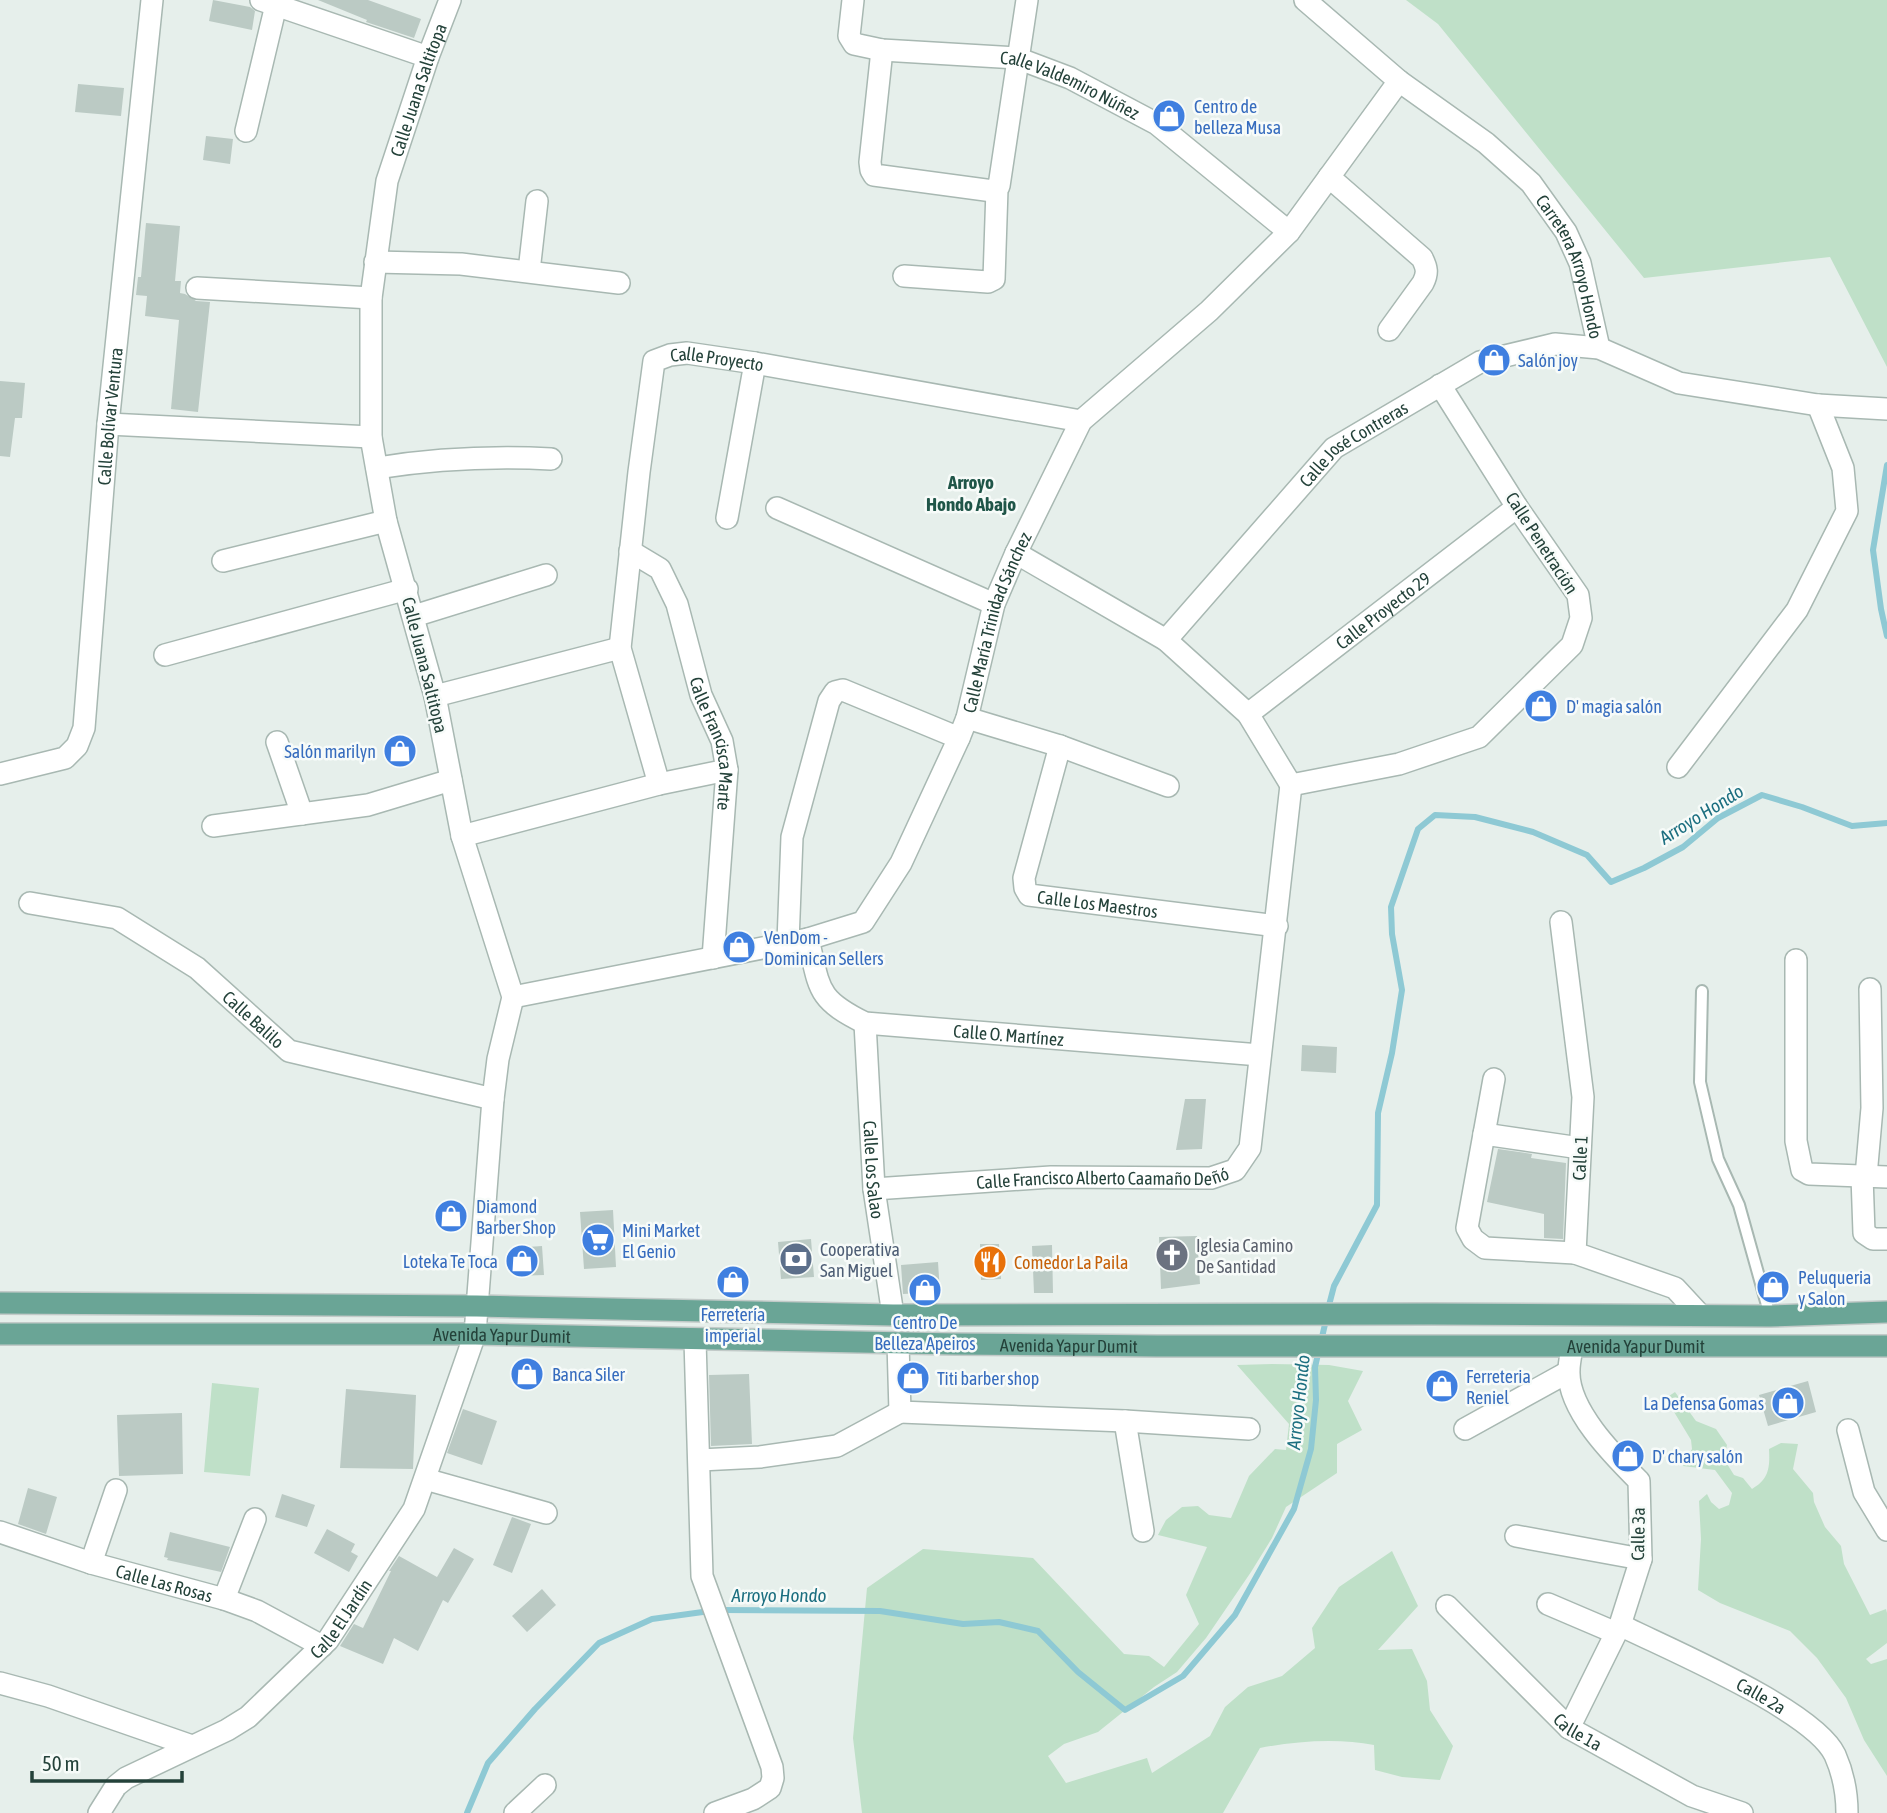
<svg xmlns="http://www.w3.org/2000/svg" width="1887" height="1813" font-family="'Asap Condensed',sans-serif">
<rect width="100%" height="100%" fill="#e6efeb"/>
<path fill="#bfe0c8" d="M1406,0H1887V367L1830,257L1644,278L1438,24Z
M1272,1364L1329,1365L1363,1371L1348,1401L1362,1430L1337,1444V1473L1286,1507L1272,1538L1251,1572L1206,1638L1177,1672L1154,1687L1098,1732L1064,1744L1048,1756L1066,1783L1147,1758L1152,1773L1210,1736L1225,1707L1248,1687L1282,1676L1315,1648L1312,1628L1339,1587L1392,1551L1418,1606L1378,1650L1412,1649L1427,1681L1430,1710L1453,1746L1440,1780L1402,1777L1375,1770L1374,1745C1339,1738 1295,1741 1260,1748L1223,1813H862L853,1738L867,1588L923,1549L1033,1558L1124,1654L1149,1656L1164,1667L1199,1624L1186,1595L1207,1547L1158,1535L1166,1520L1182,1507L1198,1506L1209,1515L1231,1518L1249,1476L1275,1449L1286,1450L1289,1424L1237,1365Z
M212,1383L259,1388L250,1476L204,1472Z
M1675,1392L1696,1421L1716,1429L1727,1445L1724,1459L1734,1475L1743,1478L1752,1489C1769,1479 1770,1468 1769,1449L1781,1443L1798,1444L1793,1469L1813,1493L1814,1502L1825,1527L1841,1546L1844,1564L1870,1615L1886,1609L1887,1613V1643L1866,1659L1871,1664L1887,1659V1776L1864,1740L1846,1698L1817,1658L1790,1631L1720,1603L1698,1590L1701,1539L1699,1501L1707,1494L1711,1502L1719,1509L1729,1505L1732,1493L1715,1470L1683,1466L1692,1449L1691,1440L1668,1402L1666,1398Z"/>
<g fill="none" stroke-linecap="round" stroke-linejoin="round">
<path stroke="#8ec9d4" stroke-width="6" d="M1887,465L1873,550L1881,609L1887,636
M1328,1309L1334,1286L1377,1205L1378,1113L1392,1053L1402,990L1392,934L1391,907L1418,829L1435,815L1475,817L1533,832L1587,855L1611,882L1644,868L1683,847L1718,818L1762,795L1802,807L1852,826L1887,823
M720,1610L880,1611L963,1624L999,1622L1038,1631L1078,1672L1125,1710L1183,1676L1235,1615L1294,1509L1311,1449L1316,1400L1315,1367L1326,1320
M467,1813L488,1763L535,1709L599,1643L652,1619L710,1611"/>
</g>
<path fill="#bbcac4" d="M213,0L250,7L255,11L252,30L209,21Z
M318,0H368L421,19L414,38L366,22L367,20Z
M78,84L124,88L121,116L75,112Z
M206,136L233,139L230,164L203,160Z
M146,223L180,226L175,281H181L180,293L185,294L196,301L210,302L198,412L171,409L179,320L145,316L147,296L136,295L138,277H141Z
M0,381L25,383L22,418H15L10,457L0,456Z
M1302,1045L1337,1047L1336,1073L1301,1071Z
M1185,1099H1206L1202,1149L1176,1150Z
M1498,1149L1532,1154L1531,1158L1566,1163L1563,1239L1544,1238V1214L1487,1202Z
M613,1210L616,1267L584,1269L580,1212Z
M1197,1236L1200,1284L1161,1289L1159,1237Z
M811,1239L814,1277L781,1279L778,1242Z
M980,1244H999L1001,1279L981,1280Z
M1052,1245L1053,1293H1034L1032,1246Z
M542,1246L544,1275L516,1276L514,1248Z
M938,1262L940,1292L903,1294L901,1265Z
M1433,1373H1452L1451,1400L1432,1399Z
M749,1374L752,1444L711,1446L709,1375Z
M1808,1381L1816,1412L1768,1426L1759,1395Z
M346,1389L416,1395L413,1469L340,1468Z
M463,1409L497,1421L482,1465L447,1453Z
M182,1413L183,1474L119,1476L117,1415Z
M28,1488L57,1497L46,1534L18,1524Z
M282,1494L315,1505L307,1527L275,1517Z
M512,1517L531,1524L512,1573L493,1565Z
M327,1529L355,1544L351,1552L358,1556L349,1572L314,1553Z
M170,1532L230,1547L221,1572L167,1560L168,1558L164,1557Z
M454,1548L474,1559L448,1603L443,1600L418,1651L394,1638L383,1664L340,1646L354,1624L363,1628L391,1571H389L399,1556L437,1577Z
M542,1589L556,1605L527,1632L512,1616Z"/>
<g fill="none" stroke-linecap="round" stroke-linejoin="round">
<defs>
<path id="service" d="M1702,991L1700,1082L1718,1159L1739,1205L1770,1316"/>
<g id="minor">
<path d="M261,0L428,57"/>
<path id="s1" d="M853,0L849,36L854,44L882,50L1017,58L1070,78L1157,124L1289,232"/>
<path id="s2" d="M1305,0L1399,81L1486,143L1531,183L1566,232L1580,263L1599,348"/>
<path d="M882,50L870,162L871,170L874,175L993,191L999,186L1027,0"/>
<path d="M246,131L276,5"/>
<path d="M1329,177L1422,258C1427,268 1428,273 1423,283L1389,330"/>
<path d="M375,262L461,264L619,283"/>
<path d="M529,271L537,201"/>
<path d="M904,276L988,282L994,279L997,189"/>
<path d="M197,288L371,298"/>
<path d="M108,424L371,437"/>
<path d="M377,468C434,459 493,456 551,459"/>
<path d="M777,508L994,604"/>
<path d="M727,518L755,363"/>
<path id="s3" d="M630,551L660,569L677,604L701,695L722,741L727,770L713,958"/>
<path d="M1016,553L1166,640L1248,714L1291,785"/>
<path d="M223,561L386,521"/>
<path d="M414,616L546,575"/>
<path id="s4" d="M1166,640L1334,448L1480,362L1555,344L1599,348L1679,383L1818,405L1887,409"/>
<path d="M165,655L407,589"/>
<path d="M435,696L620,648"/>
<path id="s5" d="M1248,714L1517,507"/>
<path d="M967,718L1060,746L1168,786"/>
<path d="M277,742L302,814"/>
<path id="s6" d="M1060,746L1024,878L1025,888L1029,895L1277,926"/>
<path d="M1678,767L1797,610L1847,511L1843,468L1818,405"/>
<path id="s7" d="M0,774L65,758L77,746L84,728L108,424L152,0"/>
<path id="s8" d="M659,784L620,648L639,472L654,361L670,355L687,353L755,363L1081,421"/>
<path d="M1291,785L1399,764L1479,737L1572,645L1581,618L1578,595L1517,507L1440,385"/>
<path d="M213,826L368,805L451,780"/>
<path d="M462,836L659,784L727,770"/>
<path id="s9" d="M30,903L117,918L197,968L289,1051L493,1099"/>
<path d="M1561,922L1583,1097L1575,1253L1675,1288L1700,1315"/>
<path id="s10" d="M808,939C820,989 816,999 865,1023L1260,1055"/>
<path d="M788,942L792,837L829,701L835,692L843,690L959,738"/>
<path d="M1796,960V1141L1802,1170L1809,1174L1887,1177"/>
<path id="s11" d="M513,997L808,939L863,922L901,863L959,738L967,718L994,604L1016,553L1081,421L1209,311L1289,232L1399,81"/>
<path id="s12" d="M865,1023L874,1189L893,1315"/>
<path d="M1494,1079L1467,1228L1473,1239L1485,1248L1575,1253"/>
<path d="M1484,1134L1580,1148"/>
<path d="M1862,1176L1864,1233L1873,1239H1887"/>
<path d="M1866,1176L1872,1108L1870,989"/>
<path id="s13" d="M874,1189L1051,1177L1211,1178L1235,1170L1250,1148L1291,785"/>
<path d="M695,1340L702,1576L772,1767L773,1778L770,1788L753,1799L715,1813"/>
<path d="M898,1343L900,1412L1125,1421L1249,1429"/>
<path d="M1125,1421L1143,1531"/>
<path d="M1465,1429L1568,1372"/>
<path d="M1848,1430L1864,1492L1887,1530"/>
<path d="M700,1460L760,1457L837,1446L900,1412"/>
<path d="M425,1479L546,1513"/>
<path id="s14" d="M0,1532L91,1563L224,1599L257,1611L322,1646"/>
<path d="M1516,1536L1641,1559"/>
<path d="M91,1563L116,1490"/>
<path d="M224,1599L255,1519"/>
<path d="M1548,1604L1616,1633"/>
<path id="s15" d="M1447,1606L1569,1728L1692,1796L1742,1813"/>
<path id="s16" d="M1620,1625C1668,1649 1814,1710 1835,1755C1843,1773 1847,1794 1847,1813"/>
<path d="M0,1683L48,1696L192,1746"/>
<path d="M1569,1728L1620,1625L1641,1559L1639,1481C1613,1455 1567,1409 1569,1370C1569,1363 1571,1355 1572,1348"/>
<path id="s17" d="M99,1813L116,1786L126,1778L227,1730L248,1717L328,1640L414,1509L475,1334L493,1099L498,1059L513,997L462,836L435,696L386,521L371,437V298L387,181L428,57L450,0"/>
<path d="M515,1813L545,1785"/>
</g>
<g id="primary">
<path d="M0,1303L477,1306L893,1315L1431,1314L1770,1316L1887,1312"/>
<path id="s18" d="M0,1334H475L955,1344L1157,1346H1887"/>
</g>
</defs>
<use href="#service" stroke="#a8b8b2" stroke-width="14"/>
<use href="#minor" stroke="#a8b8b2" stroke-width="24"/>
<use href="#primary" stroke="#c2cac8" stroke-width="24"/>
<use href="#service" stroke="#fff" stroke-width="10"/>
<use href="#minor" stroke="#fff" stroke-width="21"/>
<use href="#primary" stroke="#6aa596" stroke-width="21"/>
</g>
<defs>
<symbol id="shop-disc" viewBox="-11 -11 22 22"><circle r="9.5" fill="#3f7fe0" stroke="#f7fbf9"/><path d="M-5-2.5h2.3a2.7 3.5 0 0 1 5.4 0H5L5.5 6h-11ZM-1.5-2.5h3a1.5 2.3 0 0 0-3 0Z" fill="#fff"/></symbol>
<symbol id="supermarket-disc" viewBox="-11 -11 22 22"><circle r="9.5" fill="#3f7fe0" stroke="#f7fbf9"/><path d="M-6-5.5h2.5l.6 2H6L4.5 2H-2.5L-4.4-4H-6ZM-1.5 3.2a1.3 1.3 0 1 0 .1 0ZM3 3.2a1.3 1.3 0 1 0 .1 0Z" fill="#fff"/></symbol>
<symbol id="church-disc" viewBox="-11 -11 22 22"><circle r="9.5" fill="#6b7280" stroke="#f7fbf9"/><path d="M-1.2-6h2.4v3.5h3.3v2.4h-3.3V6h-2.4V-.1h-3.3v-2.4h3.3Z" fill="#fff"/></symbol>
<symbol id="bank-disc" viewBox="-11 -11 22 22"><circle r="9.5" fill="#5c6f8a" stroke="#f7fbf9"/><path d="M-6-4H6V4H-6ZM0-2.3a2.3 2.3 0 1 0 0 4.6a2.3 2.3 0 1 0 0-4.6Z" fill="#fff"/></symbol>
<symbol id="restaurant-disc" viewBox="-11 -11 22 22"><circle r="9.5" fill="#e8710a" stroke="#f7fbf9"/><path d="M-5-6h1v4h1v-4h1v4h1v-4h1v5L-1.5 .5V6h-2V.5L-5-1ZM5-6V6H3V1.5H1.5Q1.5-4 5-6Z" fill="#fff"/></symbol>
</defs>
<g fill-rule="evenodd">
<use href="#shop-disc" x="1150" y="97" width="38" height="38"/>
<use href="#shop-disc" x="1475" y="341" width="38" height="38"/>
<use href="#shop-disc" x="1522" y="687" width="38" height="38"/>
<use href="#shop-disc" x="381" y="732" width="38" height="38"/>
<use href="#shop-disc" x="720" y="928" width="38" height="38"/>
<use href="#shop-disc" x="432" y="1197" width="38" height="38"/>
<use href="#supermarket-disc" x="579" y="1221" width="38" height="38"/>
<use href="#church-disc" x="1153" y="1236" width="38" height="38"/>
<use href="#bank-disc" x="777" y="1240" width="38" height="38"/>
<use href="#shop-disc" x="503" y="1242" width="38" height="38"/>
<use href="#restaurant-disc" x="971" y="1243" width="38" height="38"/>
<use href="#shop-disc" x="714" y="1263" width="38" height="38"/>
<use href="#shop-disc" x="1754" y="1268" width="38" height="38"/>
<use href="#shop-disc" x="906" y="1271" width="38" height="38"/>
<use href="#shop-disc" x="508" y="1355" width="38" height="38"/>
<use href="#shop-disc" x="894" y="1359" width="38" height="38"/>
<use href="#shop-disc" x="1423" y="1367" width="38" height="38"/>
<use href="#shop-disc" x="1769" y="1384" width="38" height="38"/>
<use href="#shop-disc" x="1609" y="1437" width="38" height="38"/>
</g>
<g text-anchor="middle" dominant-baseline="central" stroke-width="5" stroke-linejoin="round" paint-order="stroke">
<g font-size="18" fill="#24423a" stroke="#f7fbf9">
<text stroke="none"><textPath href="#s1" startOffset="268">Calle Valdemiro Núñez</textPath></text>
<text stroke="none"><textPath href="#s17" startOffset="1906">Calle Juana Saltitopa</textPath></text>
<text stroke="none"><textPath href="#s2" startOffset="385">Carretera Arroyo Hondo</textPath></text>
<text stroke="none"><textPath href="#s8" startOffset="495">Calle Proyecto</textPath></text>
<text stroke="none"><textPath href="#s7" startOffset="416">Calle Bolívar Ventura</textPath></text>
<text stroke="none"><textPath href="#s4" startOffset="273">Calle José Contreras</textPath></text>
<text transform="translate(1542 543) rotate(57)">Calle Penetración</text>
<text stroke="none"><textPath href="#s5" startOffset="170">Calle Proyecto 29</textPath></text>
<text stroke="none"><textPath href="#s11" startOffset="688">Calle María Trinidad Sánchez</textPath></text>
<text transform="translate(425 665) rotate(76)">Calle Juana Saltitopa</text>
<text stroke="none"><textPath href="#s3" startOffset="219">Calle Francisca Marte</textPath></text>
<text stroke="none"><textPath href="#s6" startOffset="224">Calle Los Maestros</textPath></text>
<text stroke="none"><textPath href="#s9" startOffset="259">Calle Balilo</textPath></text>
<text stroke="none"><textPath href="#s10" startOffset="252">Calle O. Martínez</textPath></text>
<text transform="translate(1580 1158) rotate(-87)">Calle 1</text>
<text stroke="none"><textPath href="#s12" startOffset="147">Calle Los Salao</textPath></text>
<text stroke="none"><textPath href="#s13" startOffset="229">Calle Francisco Alberto Caamaño Deñó</textPath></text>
<text stroke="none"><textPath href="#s18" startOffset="502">Avenida Yapur Dumit</textPath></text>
<text stroke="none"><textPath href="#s18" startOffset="1069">Avenida Yapur Dumit</textPath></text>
<text stroke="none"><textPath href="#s18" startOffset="1636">Avenida Yapur Dumit</textPath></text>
<text transform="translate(1638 1534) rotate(-89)">Calle 3a</text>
<text stroke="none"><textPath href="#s14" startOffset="172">Calle Las Rosas</textPath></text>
<text stroke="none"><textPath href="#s17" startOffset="317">Calle El Jardín</textPath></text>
<text stroke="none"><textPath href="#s16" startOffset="158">Calle 2a</textPath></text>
<text stroke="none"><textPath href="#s15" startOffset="182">Calle 1a</textPath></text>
</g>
<g font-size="18" fill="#366cbe" stroke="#f7fbf9" text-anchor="start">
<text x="1194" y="106">Centro de<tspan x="1194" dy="21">belleza Musa</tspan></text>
<text x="1518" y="360">Salón joy</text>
<text x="1566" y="706">D' magia salón</text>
<text x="376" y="751" text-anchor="end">Salón marilyn</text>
<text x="764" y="937">VenDom -<tspan x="764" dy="21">Dominican Sellers</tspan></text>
<text x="476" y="1206">Diamond<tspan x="476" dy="21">Barber Shop</tspan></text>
<text x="622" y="1230">Mini Market<tspan x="622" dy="21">El Genio</tspan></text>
<text x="498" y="1261" text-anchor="end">Loteka Te Toca</text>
<text x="1798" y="1277">Peluqueria<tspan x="1798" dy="21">y Salon</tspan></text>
<text x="733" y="1314" text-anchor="middle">Ferretería<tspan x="733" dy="21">imperial</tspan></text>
<text x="925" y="1322" text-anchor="middle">Centro De<tspan x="925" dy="21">Belleza Apeiros</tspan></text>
<text x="552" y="1374">Banca Siler</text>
<text x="1466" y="1376">Ferreteria<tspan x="1466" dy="21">Reniel</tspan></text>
<text x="937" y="1378">Titi barber shop</text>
<text x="1764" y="1403" text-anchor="end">La Defensa Gomas</text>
<text x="1652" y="1456">D' chary salón</text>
</g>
<g font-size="18" fill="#5b616d" stroke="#f7fbf9" text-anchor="start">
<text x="1196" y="1245">Iglesia Camino<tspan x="1196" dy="21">De Santidad</tspan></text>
</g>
<g font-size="18" fill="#4e5e75" stroke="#f7fbf9" text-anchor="start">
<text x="820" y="1249">Cooperativa<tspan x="820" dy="21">San Miguel</tspan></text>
</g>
<g font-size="18" fill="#c56008" stroke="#f7fbf9" text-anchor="start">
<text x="1014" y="1262">Comedor La Paila</text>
</g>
<g font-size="19" font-weight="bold" fill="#1f5548" stroke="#f7fbf9">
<text x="971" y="482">Arroyo<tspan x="971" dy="22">Hondo Abajo</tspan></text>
</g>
<g font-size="19" font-style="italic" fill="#1c6f80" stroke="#f7fbf9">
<text transform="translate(1701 814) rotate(-32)">Arroyo Hondo</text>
<text transform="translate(1298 1402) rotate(-84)">Arroyo Hondo</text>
<text x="779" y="1595">Arroyo Hondo</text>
</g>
</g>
<path d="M32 1771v10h150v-10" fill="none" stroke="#24423a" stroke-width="3.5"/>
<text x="42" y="1771" font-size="21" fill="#24423a" stroke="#f7fbf9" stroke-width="5" paint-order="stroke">50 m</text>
</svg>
